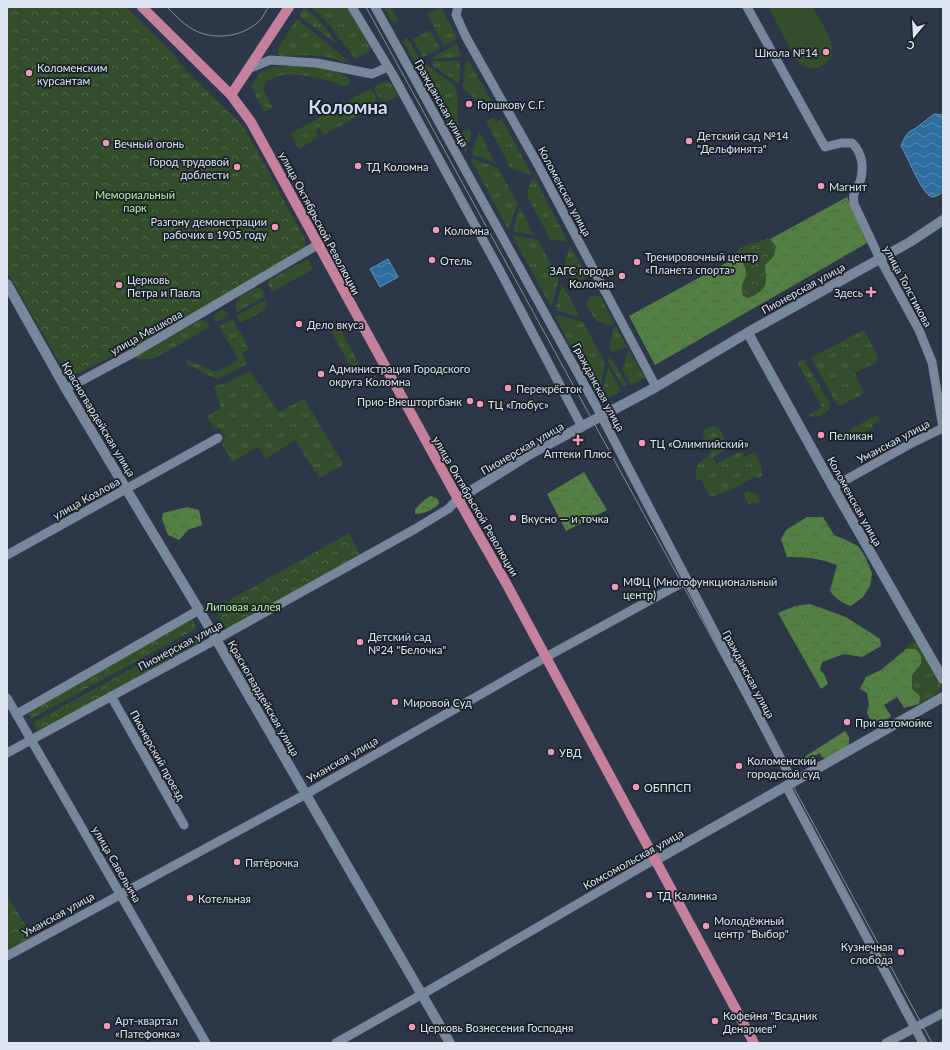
<svg xmlns="http://www.w3.org/2000/svg" width="950" height="1050" font-family="Lato,sans-serif">
<defs>
<pattern id="grass-tufts" width="24" height="20" patternUnits="userSpaceOnUse"><rect width="24" height="20" fill="#334e2a"/><path d="M3 7l-1-3M5 7V3M7 7l1-3M15 17l-1-3M17 17v-4M19 17l1-3" fill="none" stroke="#506749"/></pattern>
<pattern id="forest-crowns" width="20" height="18" patternUnits="userSpaceOnUse"><rect width="20" height="18" fill="#537f43"/><path d="M2 6a3 3 0 1 1 6 0M12 15a3 3 0 1 1 6 0" fill="none" stroke="#4c6545"/></pattern>
<pattern id="park-crowns" width="20" height="18" patternUnits="userSpaceOnUse"><rect width="20" height="18" fill="#334e2a"/><path d="M2 6a3 3 0 1 1 6 0M12 15a3 3 0 1 1 6 0" fill="none" stroke="#506749"/></pattern>
<pattern id="water-waves" width="16" height="10" patternUnits="userSpaceOnUse"><rect width="16" height="10" fill="#2e6e9f"/><path d="M0 5q4-4 8 0t8 0" fill="none" stroke="#5689b1"/></pattern>
</defs>
<rect width="100%" height="100%" fill="#2c3849"/>
<path fill="url(#grass-tufts)" d="M305,7L323,25L337,44L299,16Z
M310,7H347L370,46V51L356,59C340,42 330,20 310,7Z
M384,7H391L398,20L393,23Z
M441,7L456,36V39L444,46L427,14Z
M297,19L352,64L326,57L308,55L280,56L278,54V48Z
M430,30L440,48L423,57L413,39Z
M407,38L419,58L414,61L402,40Z
M457,44L461,57L430,59Z
M433,61H460L459,84L431,64Z
M469,61L495,107L489,111L468,93L463,88L465,63Z
M423,62L454,85L458,96V127L451,130L416,66Z
M272,67C296,66 327,64 348,77L350,84L346,86C326,80 276,63 263,87L266,96L273,108L264,112L251,87L261,72Z
M384,81C392,81 395,89 398,96L387,102C380,101 375,93 374,87Z
M369,89L373,92L376,99L374,107L324,135L319,128L315,131L319,137L299,149L290,134Z
M494,117L496,122L502,119L532,175L511,169L486,121Z
M469,129L471,133L466,153L457,136Z
M479,131L494,162L474,155L472,152Z
M470,158L498,168L518,204L508,229Z
M535,179L568,242L550,239L527,195L531,181Z
M520,208L534,235L515,232L513,228Z
M512,235L538,240L559,279L551,307Z
M570,245L587,277L575,283L564,265Z
M308,259L313,269L272,292L268,285L270,279Z
M562,284L580,317L558,311L556,307Z
M258,287L262,289L265,296L237,312L235,306L237,301L240,297Z
M598,296L601,297L614,323L611,325L596,321L586,304L589,297Z
M266,300L267,304L263,311L240,323L236,316Z
M221,310L227,312L229,315L215,323C213,316 215,312 221,310Z
M558,315L583,322L605,362L599,394L597,395L555,316Z
M233,319L249,349L241,353L247,364L218,379L212,377L187,364L186,361L188,360L216,372L237,361L238,358L219,327Z
M200,320L207,322L210,327L153,359H135L136,357Z
M336,321L360,366L352,370L328,325Z
M616,327L627,347L612,352L610,348L613,329Z
M864,330L878,357L877,362L855,373L863,391L860,396L838,406L811,358Z
M629,350L645,378L631,385L622,369Z
M610,356L627,385L623,387L608,361Z
M804,360L830,403V409C825,414 815,420 808,415L822,407L797,362Z
M608,367L621,391L608,398L603,391Z
M250,371L279,412L304,399L343,464L319,478L295,440L266,459L258,447L232,462L222,444L225,436L219,428L214,429L207,416L221,408L214,386L224,384Z
M877,415L880,421L872,425L873,428L859,435L857,433L852,435L849,430Z
M712,426H715L720,429L727,446L743,438L744,440L713,457L716,464L741,451L744,457L755,452C758,459 764,469 762,476L757,478L756,476L731,490L711,497L701,480H696C696,466 696,463 709,456L711,451L703,437L704,430Z
M747,491L757,494L761,502L755,504L754,502L749,505L743,494Z
M914,641L920,645L941,680C943,694 930,697 919,704L920,696L912,689V675L921,664L916,649H906L909,644Z"/>
<path fill="url(#forest-crowns)" d="M847,197L867,243L655,365L629,316Z
M584,472L607,510L566,531L547,494Z
M431,496L438,499L439,504C432,510 424,514 415,514V509C421,504 424,499 431,496Z
M187,507L199,510L202,525L188,530L179,540L168,535L162,519L163,513Z
M807,517H823L834,535L846,540L858,546L866,558L872,573L870,586L863,597L851,606C842,603 836,599 830,591L837,565C818,558 807,557 787,557L781,539L786,530Z
M810,604L846,617L880,639L881,646L862,657L844,654L822,662L820,670L824,674L828,684L821,689L778,613L795,606Z
M906,649H916L921,656V664L912,675V689L920,696L919,704L904,708L897,697L884,705L891,716L888,719L873,725L867,713L869,705L867,693L860,689L866,677L881,670Z
M845,731L849,737V744L844,749L826,758L822,757L820,753L806,761H802L801,759Z"/>
<path fill="url(#park-crowns)" d="M7,7H126L172,53L187,71L242,125L251,140L305,239V247L133,348H128L81,372L72,373L63,368L7,272Z
M769,238L776,246L774,256L765,265C767,284 768,290 748,298L743,296C737,277 757,279 737,255L739,248Z
M349,533L360,554L233,626L227,628L224,626L214,609Z
M192,619L197,628L31,719L26,711Z
M194,634L201,635L204,640L38,732L33,723Z
M7,896L35,940L7,956Z"/>
<path fill="#334e2a" d="M768,7H813C818,17 831,36 832,46C834,59 822,71 809,68C803,67 800,63 796,59Z"/>
<path fill="url(#water-waves)" stroke="#6392b8" d="M934,114L943,115V192C940,194 936,197 932,197C922,195 907,155 901,146L905,137L909,132L916,128Z
M388,259L398,277L380,287L370,269Z"/>
<g fill="none" stroke-linecap="round" stroke-linejoin="round">
<path stroke="#79879b" stroke-width="9" d="M352,7L393,75L500,271L582,427
M375,7L595,404L793,782
M458,7L456,15L466,37L537,163L656,387
M747,7L825,147L841,143H852C863,153 864,169 860,182C858,186 855,190 854,194C853,197 854,201 854,204L880,259L919,330L932,362L943,428
M248,69L270,60L317,63L372,74L388,67
M66,389L135,352L319,244
M833,487L910,444L943,428
M7,555L218,438
M111,696L184,825
M7,698L206,1043
M17,714L199,610
M7,753L226,634L415,529L448,509L458,499
M786,786L923,1043
M7,956L306,794L546,657L687,580
M336,1043L426,992L648,863L656,860
M886,1043L943,1013"/>
<path stroke="#79879b" stroke-width="10" d="M7,284L66,389L199,610L450,1043
M748,333L833,487L943,679
M458,499L530,454L656,387L752,330L910,242L943,220
M656,860L943,697"/>
<path stroke="#c5809c" stroke-width="10" d="M142,7L231,95L251,122L458,499L506,583L754,1043
M231,95L289,7"/>
<path stroke="#848d9c" stroke-width="1" d="M167,7C176,16 185,26 196,31C217,41 247,36 262,18C264,14 266,10 269,7
M366,7L800,799L932,1043"/>
</g>
<g fill="#f09ab7" stroke="#191f27" stroke-width="1.5">
<circle cx="826" cy="52" r="4"/>
<circle cx="29" cy="73" r="4"/>
<circle cx="469" cy="104" r="4"/>
<circle cx="689" cy="141" r="4"/>
<circle cx="106" cy="143" r="4"/>
<circle cx="358" cy="166" r="4"/>
<circle cx="237" cy="167" r="4"/>
<circle cx="821" cy="186" r="4"/>
<circle cx="275" cy="227" r="4"/>
<circle cx="436" cy="230" r="4"/>
<circle cx="432" cy="260" r="4"/>
<circle cx="637" cy="262" r="4"/>
<circle cx="622" cy="276" r="4"/>
<circle cx="119" cy="285" r="4"/>
<path d="M869 286h4v4h4v4h-4v4h-4v-4h-4v-4h4z"/>
<circle cx="299" cy="324" r="4"/>
<circle cx="321" cy="374" r="4"/>
<circle cx="508" cy="388" r="4"/>
<circle cx="470" cy="401" r="4"/>
<circle cx="480" cy="404" r="4"/>
<circle cx="821" cy="435" r="4"/>
<path d="M576 434h4v4h4v4h-4v4h-4v-4h-4v-4h4z"/>
<circle cx="642" cy="443" r="4"/>
<circle cx="513" cy="518" r="4"/>
<circle cx="615" cy="587" r="4"/>
<circle cx="360" cy="642" r="4"/>
<circle cx="395" cy="702" r="4"/>
<circle cx="847" cy="722" r="4"/>
<circle cx="551" cy="752" r="4"/>
<circle cx="739" cy="766" r="4"/>
<circle cx="636" cy="787" r="4"/>
<circle cx="237" cy="862" r="4"/>
<circle cx="649" cy="895" r="4"/>
<circle cx="190" cy="898" r="4"/>
<circle cx="706" cy="926" r="4"/>
<circle cx="901" cy="952" r="4"/>
<circle cx="715" cy="1021" r="4"/>
<circle cx="107" cy="1026" r="4"/>
<circle cx="412" cy="1027" r="4"/>
</g>
<g text-anchor="middle" dominant-baseline="central" stroke-width="3.5" stroke-linejoin="round" paint-order="stroke">
<g font-size="11" fill="#dee5f1" stroke="#191f27" text-anchor="start">
<text x="818" y="52" text-anchor="end">Школа №14</text>
<text x="37" y="67">Коломенским<tspan x="37" dy="13">курсантам</tspan></text>
<text x="477" y="104">Горшкову С.Г.</text>
<text x="697" y="135">Детский сад №14<tspan x="697" dy="13">"Дельфинята"</tspan></text>
<text x="114" y="143">Вечный огонь</text>
<text x="229" y="161" text-anchor="end">Город трудовой<tspan x="229" dy="13">доблести</tspan></text>
<text x="366" y="166">ТД Коломна</text>
<text x="829" y="186">Магнит</text>
<text x="267" y="221" text-anchor="end">Разгону демонстрации<tspan x="267" dy="13">рабочих в 1905 году</tspan></text>
<text x="444" y="230">Коломна</text>
<text x="645" y="256">Тренировочный центр<tspan x="645" dy="13">«Планета спорта»</tspan></text>
<text x="440" y="260">Отель</text>
<text x="614" y="270" text-anchor="end">ЗАГС города<tspan x="614" dy="13">Коломна</tspan></text>
<text x="127" y="279">Церковь<tspan x="127" dy="13">Петра и Павла</tspan></text>
<text x="863" y="292" text-anchor="end">Здесь</text>
<text x="307" y="324">Дело вкуса</text>
<text x="329" y="368">Администрация Городского<tspan x="329" dy="13">округа Коломна</tspan></text>
<text x="516" y="388">Перекрёсток</text>
<text x="462" y="401" text-anchor="end">Прио-Внешторгбанк</text>
<text x="488" y="404">ТЦ «Глобус»</text>
<text x="829" y="435">Пеликан</text>
<text x="650" y="443">ТЦ «Олимпийский»</text>
<text x="578" y="453" text-anchor="middle">Аптеки Плюс</text>
<text x="521" y="518">Вкусно — и точка</text>
<text x="623" y="581">МФЦ (Многофункциональный<tspan x="623" dy="13">центр)</tspan></text>
<text x="368" y="636">Детский сад<tspan x="368" dy="13">№24 "Белочка"</tspan></text>
<text x="403" y="702">Мировой Суд</text>
<text x="855" y="722">При автомойке</text>
<text x="559" y="752">УВД</text>
<text x="747" y="760">Коломенский<tspan x="747" dy="13">городской суд</tspan></text>
<text x="644" y="787">ОБППСП</text>
<text x="245" y="862">Пятёрочка</text>
<text x="657" y="895">ТД Калинка</text>
<text x="198" y="898">Котельная</text>
<text x="714" y="920">Молодёжный<tspan x="714" dy="13">центр "Выбор"</tspan></text>
<text x="893" y="946" text-anchor="end">Кузнечная<tspan x="893" dy="13">слобода</tspan></text>
<text x="723" y="1015">Кофейня "Всадник<tspan x="723" dy="13">Денариев"</tspan></text>
<text x="115" y="1020">Арт-квартал<tspan x="115" dy="13">«Патефонка»</tspan></text>
<text x="420" y="1027">Церковь Вознесения Господня</text>
</g>
<g font-size="11" fill="#dee5f1" stroke="#191f27">
<text transform="translate(442 103) rotate(61)">Гражданская улица</text>
<text transform="translate(565 191) rotate(62)">Коломенская улица</text>
<text transform="translate(320 223) rotate(62)">улица Октябрьской Революции</text>
<text transform="translate(908 286) rotate(62)">улица Толстикова</text>
<text transform="translate(803 288) rotate(-29)">Пионерская улица</text>
<text transform="translate(146 332) rotate(-29)">улица Мешкова</text>
<text transform="translate(599 387) rotate(62)">Гражданская улица</text>
<text transform="translate(99 419) rotate(59)">Красногвардейская улица</text>
<text transform="translate(893 441) rotate(-28)">Уманская улица</text>
<text transform="translate(522 448) rotate(-30)">Пионерская улица</text>
<text transform="translate(86 498) rotate(-29)">улица Козлова</text>
<text transform="translate(855 501) rotate(61)">Коломенская улица</text>
<text transform="translate(476 506) rotate(60)">улица Октябрьской Революции</text>
<text transform="translate(180 645) rotate(-28)">Пионерская улица</text>
<text transform="translate(749 674) rotate(62)">Гражданская улица</text>
<text transform="translate(264 698) rotate(60)">Красногвардейская улица</text>
<text transform="translate(158 755) rotate(61)">Пионерский проезд</text>
<text transform="translate(342 759) rotate(-30)">Уманская улица</text>
<text transform="translate(633 859) rotate(-29)">Комсомольская улица</text>
<text transform="translate(117 864) rotate(60)">улица Савельича</text>
<text transform="translate(58 914) rotate(-29)">Уманская улица</text>
</g>
<g font-size="11" fill="#b6f6a0" stroke="#191f27">
<text x="135" y="194">Мемориальный<tspan x="135" dy="13">парк</tspan></text>
<text x="243" y="606">Липовая аллея</text>
</g>
<g font-size="19" font-weight="bold" fill="#cedef4" stroke="#191f27">
<text x="348" y="106">Коломна</text>
</g>
</g>
<rect width="950" height="1050" fill="none" stroke="#dee5f1" stroke-width="16"/>
<g transform="translate(914 36) rotate(198)" stroke="#191f27" stroke-width="3" paint-order="stroke">
<path d="M0-3L7 15L0 10L-7 15Z" fill="#dee5f1"/>
<text y="-6" font-size="11" font-weight="bold" text-anchor="middle" fill="#dee5f1">С</text>
</g>
</svg>
